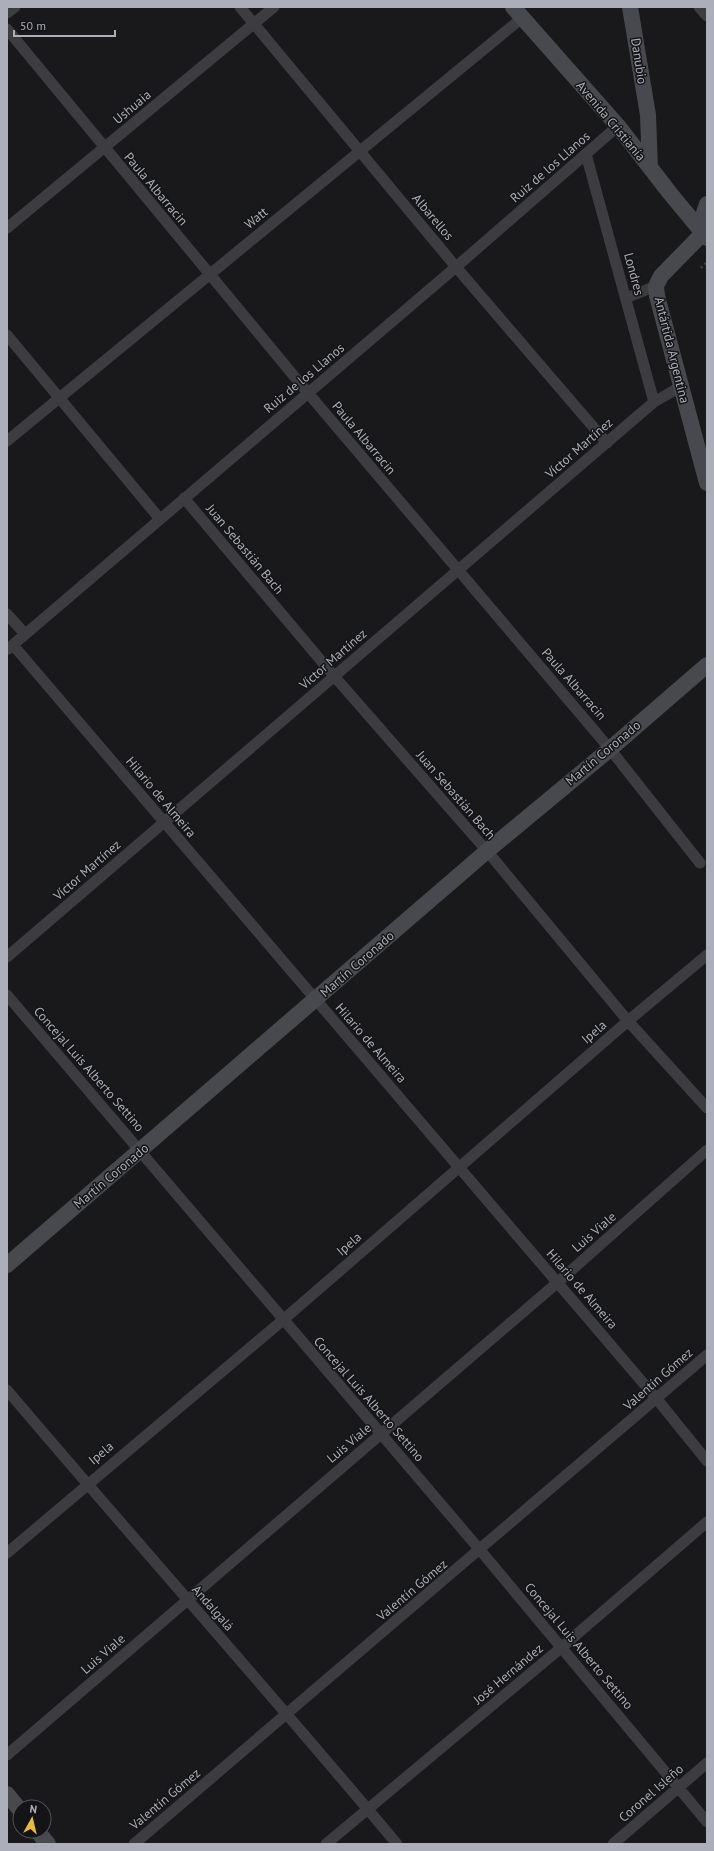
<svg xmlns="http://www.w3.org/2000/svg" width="714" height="1851" font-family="'PT Sans',sans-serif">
<rect width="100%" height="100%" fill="#19191b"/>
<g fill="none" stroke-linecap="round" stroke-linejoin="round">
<path stroke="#404146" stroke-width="2.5" stroke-dasharray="2 3" stroke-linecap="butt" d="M701,268L707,262"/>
<path stroke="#3c3c41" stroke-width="11" d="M240,7L456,267L607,443
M699,7L707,16
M7,13L15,7
M7,29L308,393L610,749L700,863
M586,154L654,402
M7,228L274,7
M626,298L656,286
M7,335L160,519
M7,441L522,18
M184,498L334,676L487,851L628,1021L707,1108
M7,614L25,634
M13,645L656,1398L707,1461
M8,649L456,267L618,126
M7,957L654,402L680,387
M7,995L480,1550L707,1822
M7,1390C136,1542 269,1691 397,1844
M7,1553L283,1320L628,1021L707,955
M7,1755L557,1283L707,1150
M134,1844L707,1355
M326,1844L562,1647L707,1522
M613,1844L707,1763"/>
<path stroke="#48494f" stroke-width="16" d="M513,7L618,126L669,192L707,238
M630,7L648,115L650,168
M707,229L661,276L656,286L657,296L707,483
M703,233V216L707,204
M7,1265L487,851L610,749L707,665
M7,1794L20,1810
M37,1831L48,1844"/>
</g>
<g text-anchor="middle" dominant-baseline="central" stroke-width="3" stroke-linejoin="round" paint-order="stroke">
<g font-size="13" fill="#acafba" stroke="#141416">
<text transform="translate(639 61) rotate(81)">Danubio</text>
<text transform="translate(132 107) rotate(-40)">Ushuaia</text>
<text transform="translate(611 121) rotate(50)">Avenida Cristianía</text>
<text transform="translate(550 167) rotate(-41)">Ruiz de los Llanos</text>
<text transform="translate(156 189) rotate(50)">Paula Albarracin</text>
<text transform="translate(433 217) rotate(50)">Albarellos</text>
<text transform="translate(256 218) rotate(-39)">Watt</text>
<text transform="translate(634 274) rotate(75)">Londres</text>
<text transform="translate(672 350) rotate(76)">Antártida Argentina</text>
<text transform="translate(304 378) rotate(-40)">Ruiz de los Llanos</text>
<text transform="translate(364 438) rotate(50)">Paula Albarracin</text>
<text transform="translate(579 448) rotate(-41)">Víctor Martínez</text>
<text transform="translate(245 549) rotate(50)">Juan Sebastián Bach</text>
<text transform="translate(333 659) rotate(-41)">Víctor Martínez</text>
<text transform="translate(574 684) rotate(49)">Paula Albarracin</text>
<text transform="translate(603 753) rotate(-40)">Martín Coronado</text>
<text transform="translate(456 795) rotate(49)">Juan Sebastián Bach</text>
<text transform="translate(161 797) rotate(50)">Hilario de Almeira</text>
<text transform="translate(87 870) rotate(-41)">Víctor Martínez</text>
<text transform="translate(357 964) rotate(-41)">Martín Coronado</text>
<text transform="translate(594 1032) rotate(-41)">Ipela</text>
<text transform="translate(371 1043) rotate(49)">Hilario de Almeira</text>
<text transform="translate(89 1069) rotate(49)">Concejal Luis Alberto Settino</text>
<text transform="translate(111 1176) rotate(-40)">Martín Coronado</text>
<text transform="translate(594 1232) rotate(-41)">Luis Viale</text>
<text transform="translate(349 1244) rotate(-41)">Ipela</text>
<text transform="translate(582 1289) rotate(49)">Hilario de Almeira</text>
<text transform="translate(658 1379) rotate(-41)">Valentín Gómez</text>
<text transform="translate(369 1399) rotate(49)">Concejal Luis Alberto Settino</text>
<text transform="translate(349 1443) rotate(-40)">Luis Viale</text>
<text transform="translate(101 1453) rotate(-40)">Ipela</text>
<text transform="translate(412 1590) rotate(-40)">Valentín Gómez</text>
<text transform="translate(213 1608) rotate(49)">Andalgalá</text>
<text transform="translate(579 1646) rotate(50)">Concejal Luis Alberto Settino</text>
<text transform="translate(103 1654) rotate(-41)">Luis Viale</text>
<text transform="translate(508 1674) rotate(-40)">José Hernández</text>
<text transform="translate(651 1793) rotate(-41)">Coronel Isleño</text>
<text transform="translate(165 1799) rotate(-40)">Valentín Gómez</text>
</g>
</g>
<rect width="714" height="1851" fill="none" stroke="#acafba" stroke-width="16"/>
<g transform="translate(32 1819) rotate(8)"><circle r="19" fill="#141416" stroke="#515258"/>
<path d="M0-3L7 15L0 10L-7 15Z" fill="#eab941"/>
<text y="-6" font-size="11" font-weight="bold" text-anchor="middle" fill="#acafba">N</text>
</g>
<path d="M14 30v6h101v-6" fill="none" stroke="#acafba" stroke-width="2"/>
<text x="20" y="30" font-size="12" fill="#acafba" stroke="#141416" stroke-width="3" paint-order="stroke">50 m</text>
</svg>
